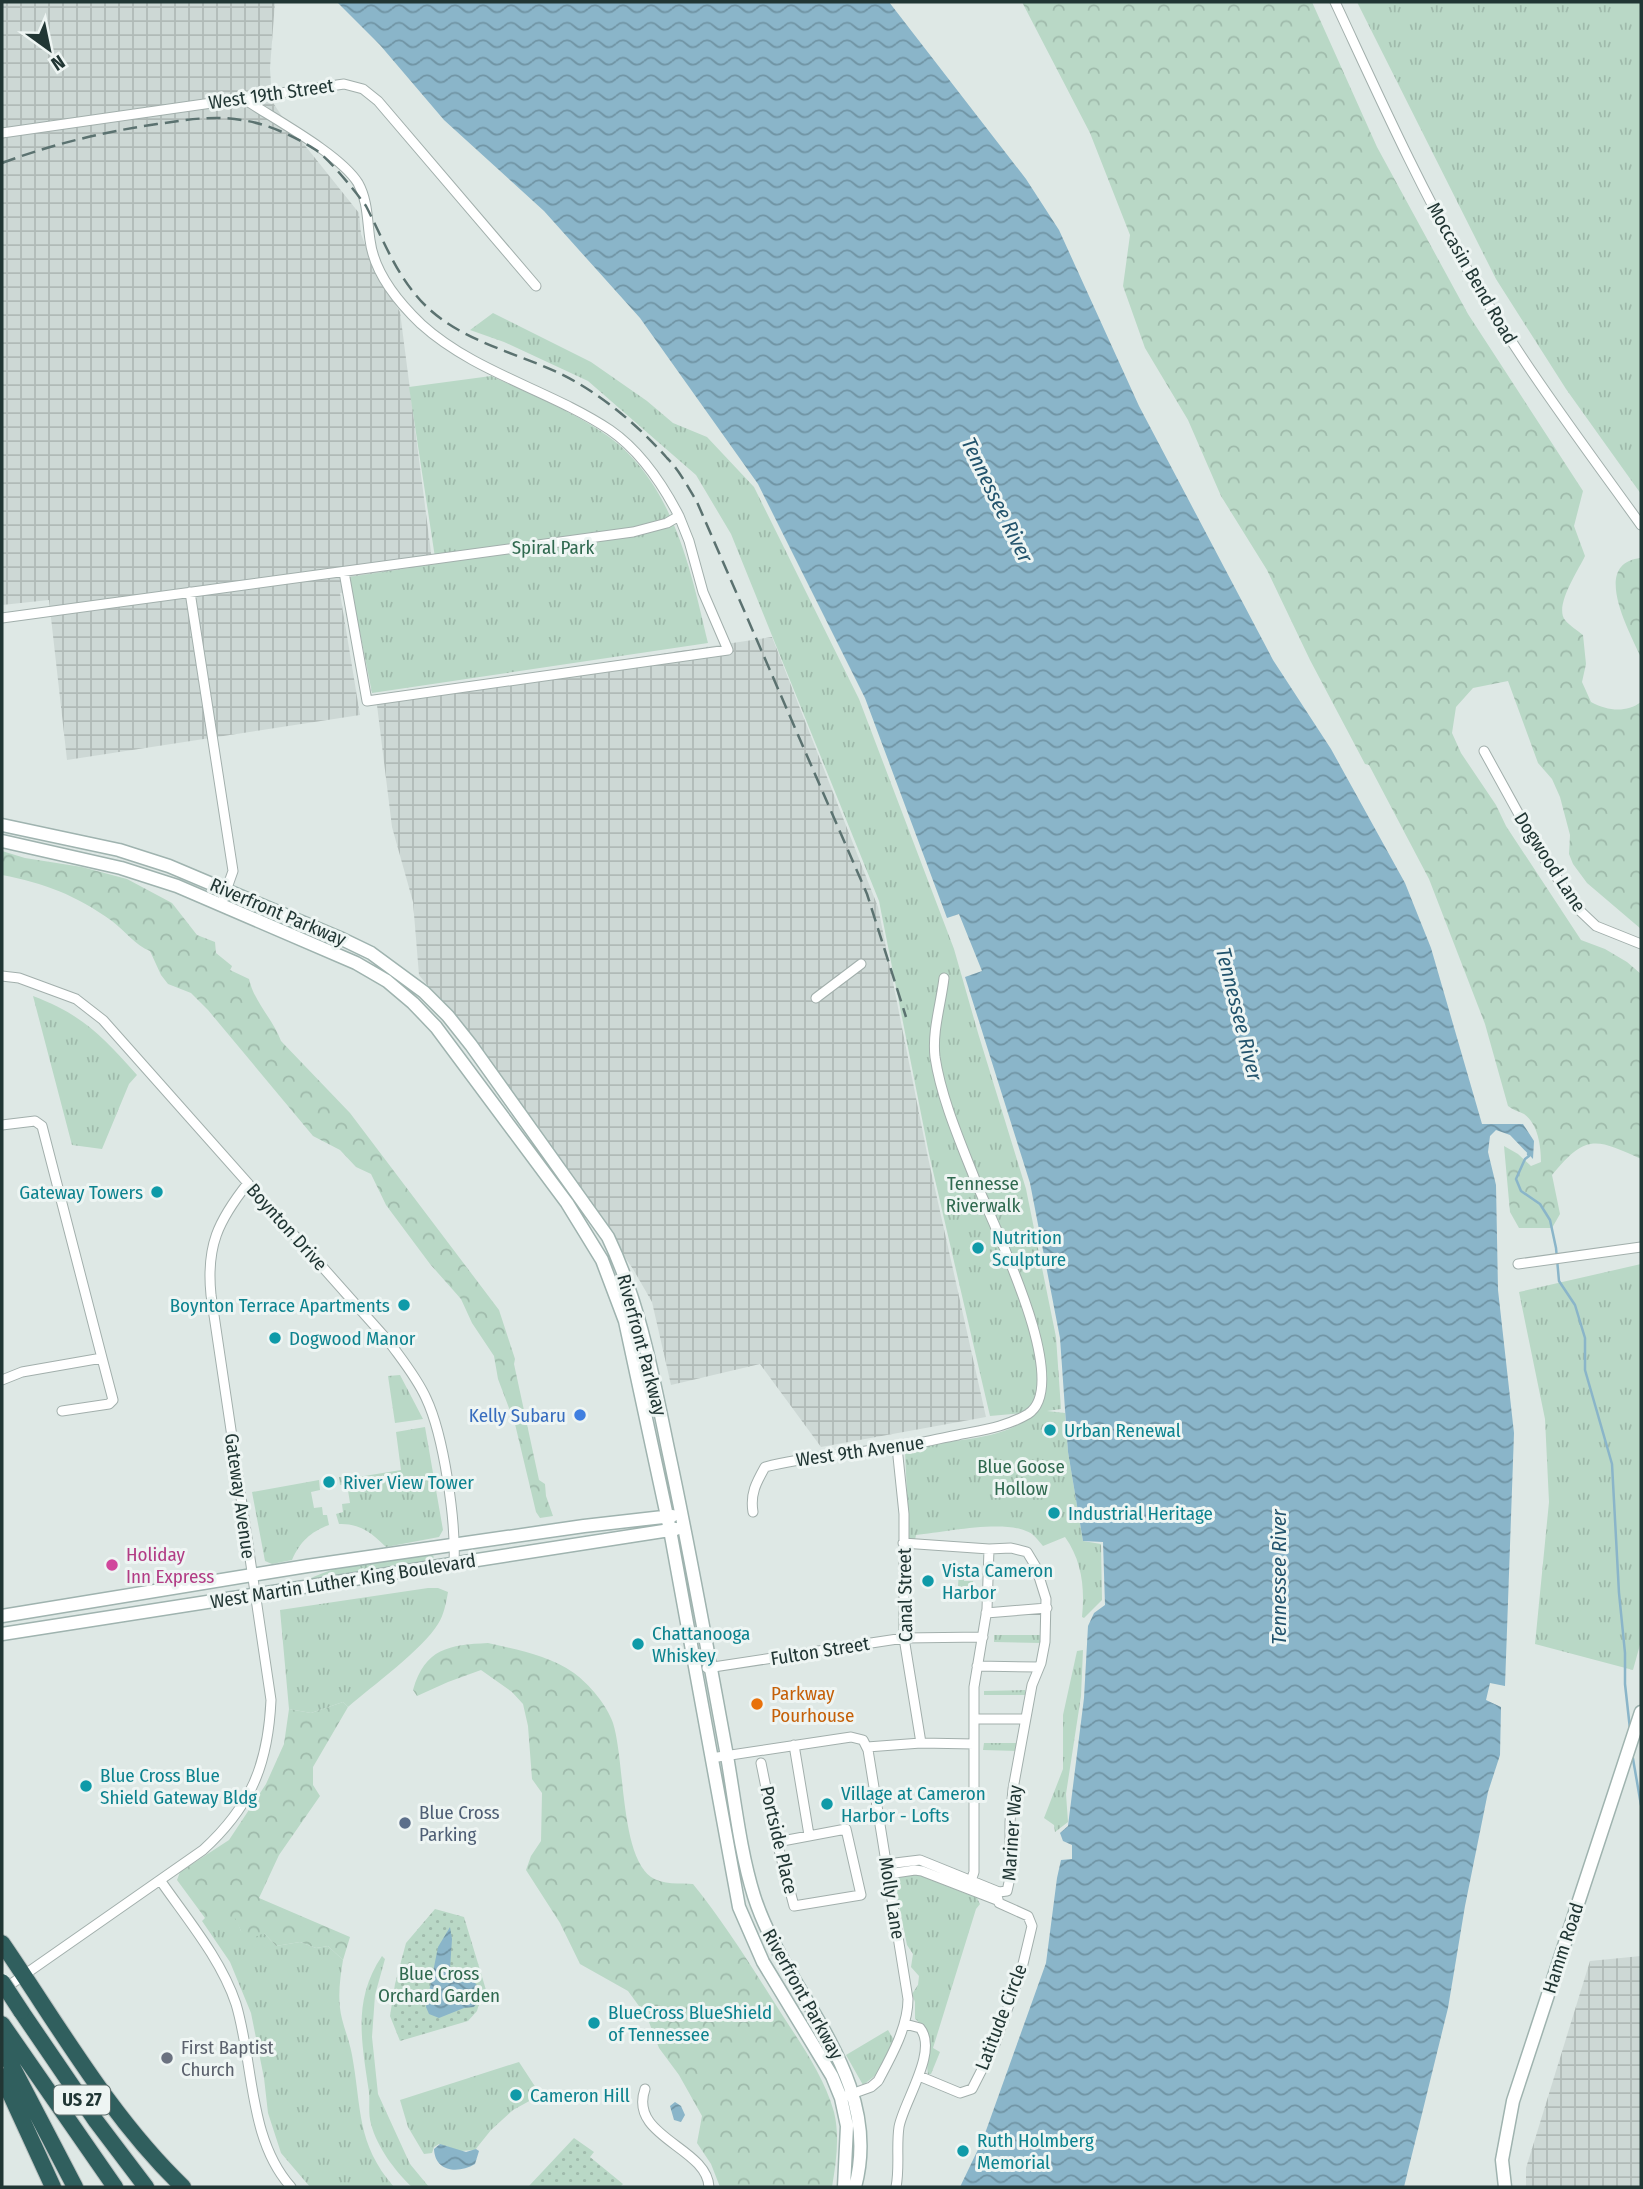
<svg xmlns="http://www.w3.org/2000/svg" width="1643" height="2189" font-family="'Fira Sans Condensed',sans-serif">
<defs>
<pattern id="industrial-grid" width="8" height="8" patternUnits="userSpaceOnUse" patternTransform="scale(1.75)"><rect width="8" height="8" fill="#cdd8d5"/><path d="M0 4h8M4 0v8" fill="none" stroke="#b0bab7"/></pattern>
<pattern id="grass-tufts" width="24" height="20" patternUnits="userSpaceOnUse" patternTransform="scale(1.75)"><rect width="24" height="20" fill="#b9d8c6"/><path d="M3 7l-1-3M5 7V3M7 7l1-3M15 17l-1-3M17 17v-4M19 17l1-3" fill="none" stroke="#9fbaab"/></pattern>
<pattern id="forest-crowns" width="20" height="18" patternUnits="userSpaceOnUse" patternTransform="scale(1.75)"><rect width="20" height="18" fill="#b9d8c6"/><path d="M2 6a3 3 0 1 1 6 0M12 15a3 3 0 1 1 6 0" fill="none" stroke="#9fbaab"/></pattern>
<pattern id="garden-dots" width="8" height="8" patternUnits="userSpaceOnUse" patternTransform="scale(1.75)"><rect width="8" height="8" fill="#b9d8c6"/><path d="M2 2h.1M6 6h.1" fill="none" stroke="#9fbaab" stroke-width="1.8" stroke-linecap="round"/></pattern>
<pattern id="water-waves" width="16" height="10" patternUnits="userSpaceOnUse" patternTransform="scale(1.75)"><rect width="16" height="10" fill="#8ab5c9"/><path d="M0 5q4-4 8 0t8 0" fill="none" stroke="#7094a4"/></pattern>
</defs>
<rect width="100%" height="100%" fill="#dee8e5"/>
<path fill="url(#industrial-grid)" d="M2,2H275L270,68L272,101L283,118L359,213L361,234L375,271L400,312L433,568L370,589L340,593L360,715L67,760L49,600L2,605Z
M772,637L878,907L927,1153L986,1417L821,1447L760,1364L671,1385L652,1302L633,1269L487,1058L419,975L413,902L392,827L376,697Z
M1641,1956V2187H1526V2168L1590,1961Z"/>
<path fill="url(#grass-tufts)" d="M1357,2H1641V494L1566,389L1496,279Z
M493,313L591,362L647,401L673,423L707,437L754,487L859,699L954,949L978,1033L1026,1189L1056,1337L1061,1409L1047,1411L1065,1413L1068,1452L1083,1541L1101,1544L1102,1600L1084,1618L1082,1617C1085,1588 1082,1561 1065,1537L1043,1546C1038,1540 1033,1533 1026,1531C1001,1520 944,1532 916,1535L915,1540L909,1538L905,1451C946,1436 1002,1445 1035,1412L990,1416L929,1154L879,901L731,534L696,475L588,381L504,342L470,330Z
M491,376C528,393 568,409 602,432C672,478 690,567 708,643L372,693L349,577L436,564L409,387Z
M33,996C83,1015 102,1036 137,1075L129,1084L102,1149L72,1145Z
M1641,1264V1641L1633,1670L1535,1644L1549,1502L1545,1419L1519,1292Z
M400,1375L423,1419L395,1423L388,1376Z
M425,1427L443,1530L439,1537L386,1547C372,1533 359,1523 339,1524L336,1514L343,1512L342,1504L350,1503L347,1484L340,1485L339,1477L352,1478L401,1470L396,1432Z
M319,1480L320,1490L311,1492L314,1508L322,1507L323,1515H327L329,1525C310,1532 300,1542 292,1560L272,1564L265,1561L252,1492Z
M431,1554L434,1557L431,1560L373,1573L307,1580C344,1561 390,1560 431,1554Z
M948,1564H964V1581H973L974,1595L948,1596L949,1587L958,1586L959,1570L949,1571Z
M428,1588H438L448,1592C446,1603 444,1615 438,1624C423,1649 371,1687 348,1707L343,1702L311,1713L289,1709L280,1610Z
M994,1635H1042L1041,1643L994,1642Z
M1083,1650L1081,1696L1066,1794L1068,1822L1055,1832L1054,1825L1044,1818L1063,1769V1715L1077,1651Z
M1025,1690V1695H984V1691Z
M984,1743H1019L1018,1751L983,1750Z
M916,1874L977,1898L980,1904L976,1909L933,2048L940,2052L931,2074H928C924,2052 937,2035 915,2019V2002L912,1994L918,1985L919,1976L911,1967L913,1954L907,1945L895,1885L899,1877Z
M226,1917L236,1918L241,1931L264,1933L276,1946L300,1942L316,1948L328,1946L343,1960C340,1979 337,1999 342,2019C345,2031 350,2043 352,2055C362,2109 356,2143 394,2187H310L281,2153L268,2113L264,2078L251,2013L230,1962L202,1921L205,1918Z
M382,1956L385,1959L375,1995L372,2037L378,2094L410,2164L429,2187H412C395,2171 377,2147 371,2124C368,2114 370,2102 369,2092C362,2043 352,2000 382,1956Z
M888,2030L894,2040L876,2075L863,2085L846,2055Z
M519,2062L538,2091L533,2099L513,2110L491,2130L475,2150L460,2151L439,2144L434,2147L432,2153L424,2154L408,2127L400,2100Z"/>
<path fill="url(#forest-crowns)" d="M1022,2H1312L1377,147L1468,314L1583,491L1574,526L1585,556C1578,571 1554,606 1565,620C1570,626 1578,631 1583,635L1586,664L1582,682L1591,702C1608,711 1626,713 1641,702V929L1587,883L1573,864L1569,854L1570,835L1560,797L1552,779L1538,763L1508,681L1473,688L1456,707L1452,733L1461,753L1496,805L1506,826L1581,940L1605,949L1627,962L1641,974V1159C1595,1138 1586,1134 1552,1175L1560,1214L1552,1228H1519L1510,1212L1504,1146L1518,1154L1531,1166L1541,1162C1541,1146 1538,1124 1524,1114C1518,1111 1513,1110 1508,1106L1485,1024L1429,879L1369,765L1365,764L1310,660L1267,570L1221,496L1188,420L1145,348L1123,286L1130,235L1090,133Z
M1641,558V658C1630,632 1590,563 1641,558Z
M2,851L25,858L82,867L127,879L172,903L197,935L215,942L216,953L232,966L230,970L249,979C254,1002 273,1019 281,1041L350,1113L499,1310L515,1359L514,1364L539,1480L545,1484L546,1496L553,1516L540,1518L536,1512L515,1424L498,1379L494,1356L472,1323L461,1299L430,1264L386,1205L371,1174L356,1167L340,1150L313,1136L208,1010L191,993L168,984L161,975L150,951C135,945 125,931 112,921C76,895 44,883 2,875Z
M488,1643C518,1650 548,1655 574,1673C589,1684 607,1705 613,1723C625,1761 620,1855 651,1877C662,1885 681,1883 693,1884C726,1925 753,1969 781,2013C801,2044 824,2076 834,2112C840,2136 836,2163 832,2187H720L711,2164L697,2143L702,2116L679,2075L659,2048L647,2017L628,1991L580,1964L560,1923L526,1870L531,1856L541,1841L542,1793L532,1779L528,1726L523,1704L512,1692L481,1670L448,1682L417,1696L413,1690C425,1648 449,1645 488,1643Z
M343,1702L348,1707L313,1767V1785L320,1796L279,1855L259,1898L350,1937L343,1960L328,1946L316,1948L300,1942L276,1946L264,1933L253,1938L241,1931L235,1918H205L177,1880L180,1872L229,1840L266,1784L284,1744L289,1709L311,1713Z"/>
<path fill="url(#garden-dots)" d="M435,1909L464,1917L486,1990L482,1993L477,2011L468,2021L400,2041L390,2016L395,1984L406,1943Z
M574,2138L594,2152L590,2157L623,2184L620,2187H528Z"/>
<path fill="url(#water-waves)" d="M337,2H889L1026,179L1059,230L1139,406L1273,660L1331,749L1405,883L1431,948L1482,1124H1523L1534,1141L1533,1159L1510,1135L1496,1130L1490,1136L1488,1152L1496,1185L1498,1290L1514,1433L1505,1686L1490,1683L1486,1700L1501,1707L1500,1755L1488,1792L1465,1906L1448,2008L1404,2187H960L983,2139L1046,1963L1057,1878L1061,1860L1072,1859V1845L1063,1841L1060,1833L1068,1826L1084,1698L1088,1626L1094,1613L1105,1605L1103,1542L1083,1541L1068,1452L1060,1338L1030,1183L965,977L982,971L959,914L947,918L865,698L758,484L640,318L544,211L444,120L380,45Z
M450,1927L452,1939L450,1969C464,1976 493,1985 474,2007L464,2008L439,2018L429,2014L426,2007L438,1947Z
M675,2102L681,2106L685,2115L681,2122L674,2120L670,2106Z
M440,2144L466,2152L476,2149L479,2151L475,2164C458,2174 435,2172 434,2149Z"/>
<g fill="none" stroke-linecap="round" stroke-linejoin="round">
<path stroke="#8ab5c9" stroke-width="2.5" d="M1528,1154L1529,1156L1525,1159L1516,1179L1521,1191L1540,1204L1550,1220L1556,1248L1559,1281L1575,1305L1585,1338V1370L1612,1464L1619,1593L1625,1653V1684L1630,1729
M1632,1753L1641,1805"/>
<defs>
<path id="minor" d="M1335,2C1378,94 1419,186 1470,274C1521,362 1582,443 1641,525
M244,99C274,119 340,154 358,183C368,201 367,220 370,240C374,273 398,302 421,324C475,373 550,390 610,430C639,450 663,485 679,516
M2,133L344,84L363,89L378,101L536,286
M190,592L233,871L221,905
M2,618L633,532L667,523L679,516L689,541L703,592L728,650L367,701L344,572
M1484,751L1538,849L1577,908L1596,926L1641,944
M2,976L19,978L76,999L103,1020L390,1343C403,1361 417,1378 426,1398C444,1436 456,1521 454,1564
M816,998L861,964
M2,1125L35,1121L42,1126L102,1358L22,1372L2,1380
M1518,1264L1641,1247
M62,1411L109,1404L113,1400L102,1358
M897,1447L904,1514V1638L921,1743
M753,1512C750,1494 756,1483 765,1467C807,1456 852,1454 895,1447C916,1444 937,1439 958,1435C982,1430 1006,1427 1028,1414C1075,1384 989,1217 974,1177C959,1139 941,1097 935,1057C932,1031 941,1004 944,978
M903,1543L989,1549L1011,1548L1027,1552L1036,1567L1046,1599L1045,1642L1041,1663L1032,1685L1013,1789L1010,1822V1878L1007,1891L999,1892L997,1896L999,1903L1028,1916L1032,1926L1022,1968L995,2044L972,2089L960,2093L919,2076
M986,1613L1047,1608
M977,1666L1039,1667
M707,1668L904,1638L983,1637
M974,1719H1025
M794,1745L809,1835
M867,1747L921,1743L974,1744
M711,1758L851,1737L863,1740L868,1750L908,1999C908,2027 891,2057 878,2081L871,2087L846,2096
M761,1763L777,1842L794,1906L861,1895L846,1829L777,1842
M887,1864L920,1860L999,1892
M888,1874L915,1870L922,1871L997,1900
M160,1880C187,1919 221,1959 236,2004C254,2064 248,2139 291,2187
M971,1881L974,1872V1687L987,1609L989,1549
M4,1989L203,1850C251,1806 268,1765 271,1700L211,1295C206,1246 218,1221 248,1183
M645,2089C628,2137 707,2147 709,2187
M896,2187C900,2167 896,2147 899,2127C903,2103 939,2051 920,2028L905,2024"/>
<path id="secondary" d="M2,825L119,850L169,866L342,939L371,953L424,992L448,1016L471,1045L608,1237C640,1304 653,1377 668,1449C690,1551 708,1653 727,1756C735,1802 740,1851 754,1896C785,1994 885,2076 855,2187
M2,841L121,868L177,886L356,963L387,981L413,1003L436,1027L567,1203L602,1260L625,1321L670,1530L739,1907L763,1962L832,2076L841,2098L847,2126L844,2187
M2,1616L307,1566L584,1526L672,1516
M2,1634L676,1529
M1505,2187L1502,2160L1513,2101L1641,1712"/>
<path id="motorway" d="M2,1943C59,2026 110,2117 183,2187
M21,2011L96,2121L146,2187
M2,2024L115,2187
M2,2047L75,2187
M2,2076L53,2187"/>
</defs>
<use href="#minor" stroke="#a2afac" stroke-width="11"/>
<use href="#secondary" stroke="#9fb3af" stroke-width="15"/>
<use href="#motorway" stroke="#bcc3c2" stroke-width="18"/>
<use href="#minor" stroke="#fff" stroke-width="9"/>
<use href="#secondary" stroke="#fff" stroke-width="12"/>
<use href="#motorway" stroke="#305f5e" stroke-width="16"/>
<path stroke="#5b7270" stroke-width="2.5" stroke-dasharray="14 7" stroke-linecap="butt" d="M2,163C53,144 103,132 157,124C186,120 213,115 242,120C268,124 294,136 316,150C331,161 355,191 366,206C381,235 394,269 415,294C451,339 510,350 559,373C600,393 637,424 667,458C679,470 688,487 697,502L867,894L906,1017"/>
<defs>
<path id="motorway-bridge" d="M2,1982L21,2011"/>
</defs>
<use href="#motorway-bridge" stroke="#bcc3c2" stroke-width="18" stroke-linecap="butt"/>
<use href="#motorway-bridge" stroke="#305f5e" stroke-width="16"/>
</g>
<g fill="#0f9aa8" stroke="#eef5f3" stroke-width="2.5">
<circle cx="157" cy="1192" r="7"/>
<circle cx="978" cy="1248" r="7"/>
<circle cx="404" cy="1305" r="7"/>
<circle cx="275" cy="1338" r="7"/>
<circle cx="1050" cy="1430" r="7"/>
<circle cx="329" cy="1482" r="7"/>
<circle cx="1054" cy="1513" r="7"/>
<circle cx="928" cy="1581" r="7"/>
<circle cx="638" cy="1644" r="7"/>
<circle cx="86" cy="1786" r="7"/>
<circle cx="827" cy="1804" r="7"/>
<circle cx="594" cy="2023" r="7"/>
<circle cx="516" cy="2095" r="7"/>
<circle cx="963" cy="2151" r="7"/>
</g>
<circle fill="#3f7fe0" stroke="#eef5f3" stroke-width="2.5" cx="580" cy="1415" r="7"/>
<circle fill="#d1479c" stroke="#eef5f3" stroke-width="2.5" cx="112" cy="1565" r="7"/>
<circle fill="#e8710a" stroke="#eef5f3" stroke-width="2.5" cx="757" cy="1704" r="7"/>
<circle fill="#5c6f8a" stroke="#eef5f3" stroke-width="2.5" cx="405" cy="1823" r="7"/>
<circle fill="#6b7280" stroke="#eef5f3" stroke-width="2.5" cx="167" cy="2058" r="7"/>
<g text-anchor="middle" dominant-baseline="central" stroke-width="6" stroke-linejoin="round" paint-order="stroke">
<rect fill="#eef5f3" stroke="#5e6f6d" stroke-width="2" x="54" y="2085.5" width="56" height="29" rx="5"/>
<g font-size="18" font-weight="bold" fill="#213634">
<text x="82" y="2100">US 27</text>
</g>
<g font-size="19" fill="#213634" stroke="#eef5f3">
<text transform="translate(271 94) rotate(-8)">West 19th Street</text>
<text transform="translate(1472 273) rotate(60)">Moccasin Bend Road</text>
<text transform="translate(1550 862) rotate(57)">Dogwood Lane</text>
<text transform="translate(278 912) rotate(23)">Riverfront Parkway</text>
<text transform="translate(287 1227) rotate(48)">Boynton Drive</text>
<text transform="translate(642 1345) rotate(75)">Riverfront Parkway</text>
<text transform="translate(860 1451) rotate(-8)">West 9th Avenue</text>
<text transform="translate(240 1496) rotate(82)">Gateway Avenue</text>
<text transform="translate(343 1581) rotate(-9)">West Martin Luther King Boulevard</text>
<text transform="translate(905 1595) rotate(-91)">Canal Street</text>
<text transform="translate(820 1651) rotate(-9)">Fulton Street</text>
<text transform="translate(1012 1833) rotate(-86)">Mariner Way</text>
<text transform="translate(779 1840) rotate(77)">Portside Place</text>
<text transform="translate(892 1898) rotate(81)">Molly Lane</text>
<text transform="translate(1563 1948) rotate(-72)">Hamm Road</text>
<text transform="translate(803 1994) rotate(61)">Riverfront Parkway</text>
<text transform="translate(1001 2017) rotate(-69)">Latitude Circle</text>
</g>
<g font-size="19" fill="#2f694f" stroke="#eef5f3">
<text x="553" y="547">Spiral Park</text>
<text x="983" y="1183">Tennesse<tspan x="983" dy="22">Riverwalk</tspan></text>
<text x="1021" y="1466">Blue Goose<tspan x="1021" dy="22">Hollow</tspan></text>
<text x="439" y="1973">Blue Cross<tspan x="439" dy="22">Orchard Garden</tspan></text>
</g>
<g font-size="19" fill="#0d838f" stroke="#eef5f3" text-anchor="start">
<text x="143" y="1192" text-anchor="end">Gateway Towers</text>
<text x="992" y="1237">Nutrition<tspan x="992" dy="22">Sculpture</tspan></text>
<text x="390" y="1305" text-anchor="end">Boynton Terrace Apartments</text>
<text x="289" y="1338">Dogwood Manor</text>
<text x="1064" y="1430">Urban Renewal</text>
<text x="343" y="1482">River View Tower</text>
<text x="1068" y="1513">Industrial Heritage</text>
<text x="942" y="1570">Vista Cameron<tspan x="942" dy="22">Harbor</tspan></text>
<text x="652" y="1633">Chattanooga<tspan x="652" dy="22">Whiskey</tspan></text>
<text x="100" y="1775">Blue Cross Blue<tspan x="100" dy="22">Shield Gateway Bldg</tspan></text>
<text x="841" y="1793">Village at Cameron<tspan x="841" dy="22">Harbor - Lofts</tspan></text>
<text x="608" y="2012">BlueCross BlueShield<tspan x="608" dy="22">of Tennessee</tspan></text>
<text x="530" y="2095">Cameron Hill</text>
<text x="977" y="2140">Ruth Holmberg<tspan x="977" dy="22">Memorial</tspan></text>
</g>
<g font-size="19" fill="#366cbe" stroke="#eef5f3" text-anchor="end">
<text x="566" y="1415">Kelly Subaru</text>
</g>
<g font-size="19" fill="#b23c85" stroke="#eef5f3" text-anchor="start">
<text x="126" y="1554">Holiday<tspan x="126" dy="22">Inn Express</tspan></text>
</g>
<g font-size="19" fill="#c56008" stroke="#eef5f3" text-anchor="start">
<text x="771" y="1693">Parkway<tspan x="771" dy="22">Pourhouse</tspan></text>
</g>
<g font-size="19" fill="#4e5e75" stroke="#eef5f3" text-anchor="start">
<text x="419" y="1812">Blue Cross<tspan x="419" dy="22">Parking</tspan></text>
</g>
<g font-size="19" fill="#5b616d" stroke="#eef5f3" text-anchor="start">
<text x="181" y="2047">First Baptist<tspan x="181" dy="22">Church</tspan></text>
</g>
<g font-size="21" font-style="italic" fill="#22536c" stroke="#eef5f3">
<text transform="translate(997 500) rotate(64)">Tennessee River</text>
<text transform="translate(1239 1014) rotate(76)">Tennessee River</text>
<text transform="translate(1279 1577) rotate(-90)">Tennessee River</text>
</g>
</g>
<rect width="1643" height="2189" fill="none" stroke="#213634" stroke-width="7"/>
<g transform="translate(49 49) rotate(147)" stroke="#eef5f3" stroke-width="5" paint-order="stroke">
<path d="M0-5L12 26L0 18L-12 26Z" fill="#213634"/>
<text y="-10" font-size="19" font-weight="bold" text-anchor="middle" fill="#213634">N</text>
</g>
</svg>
